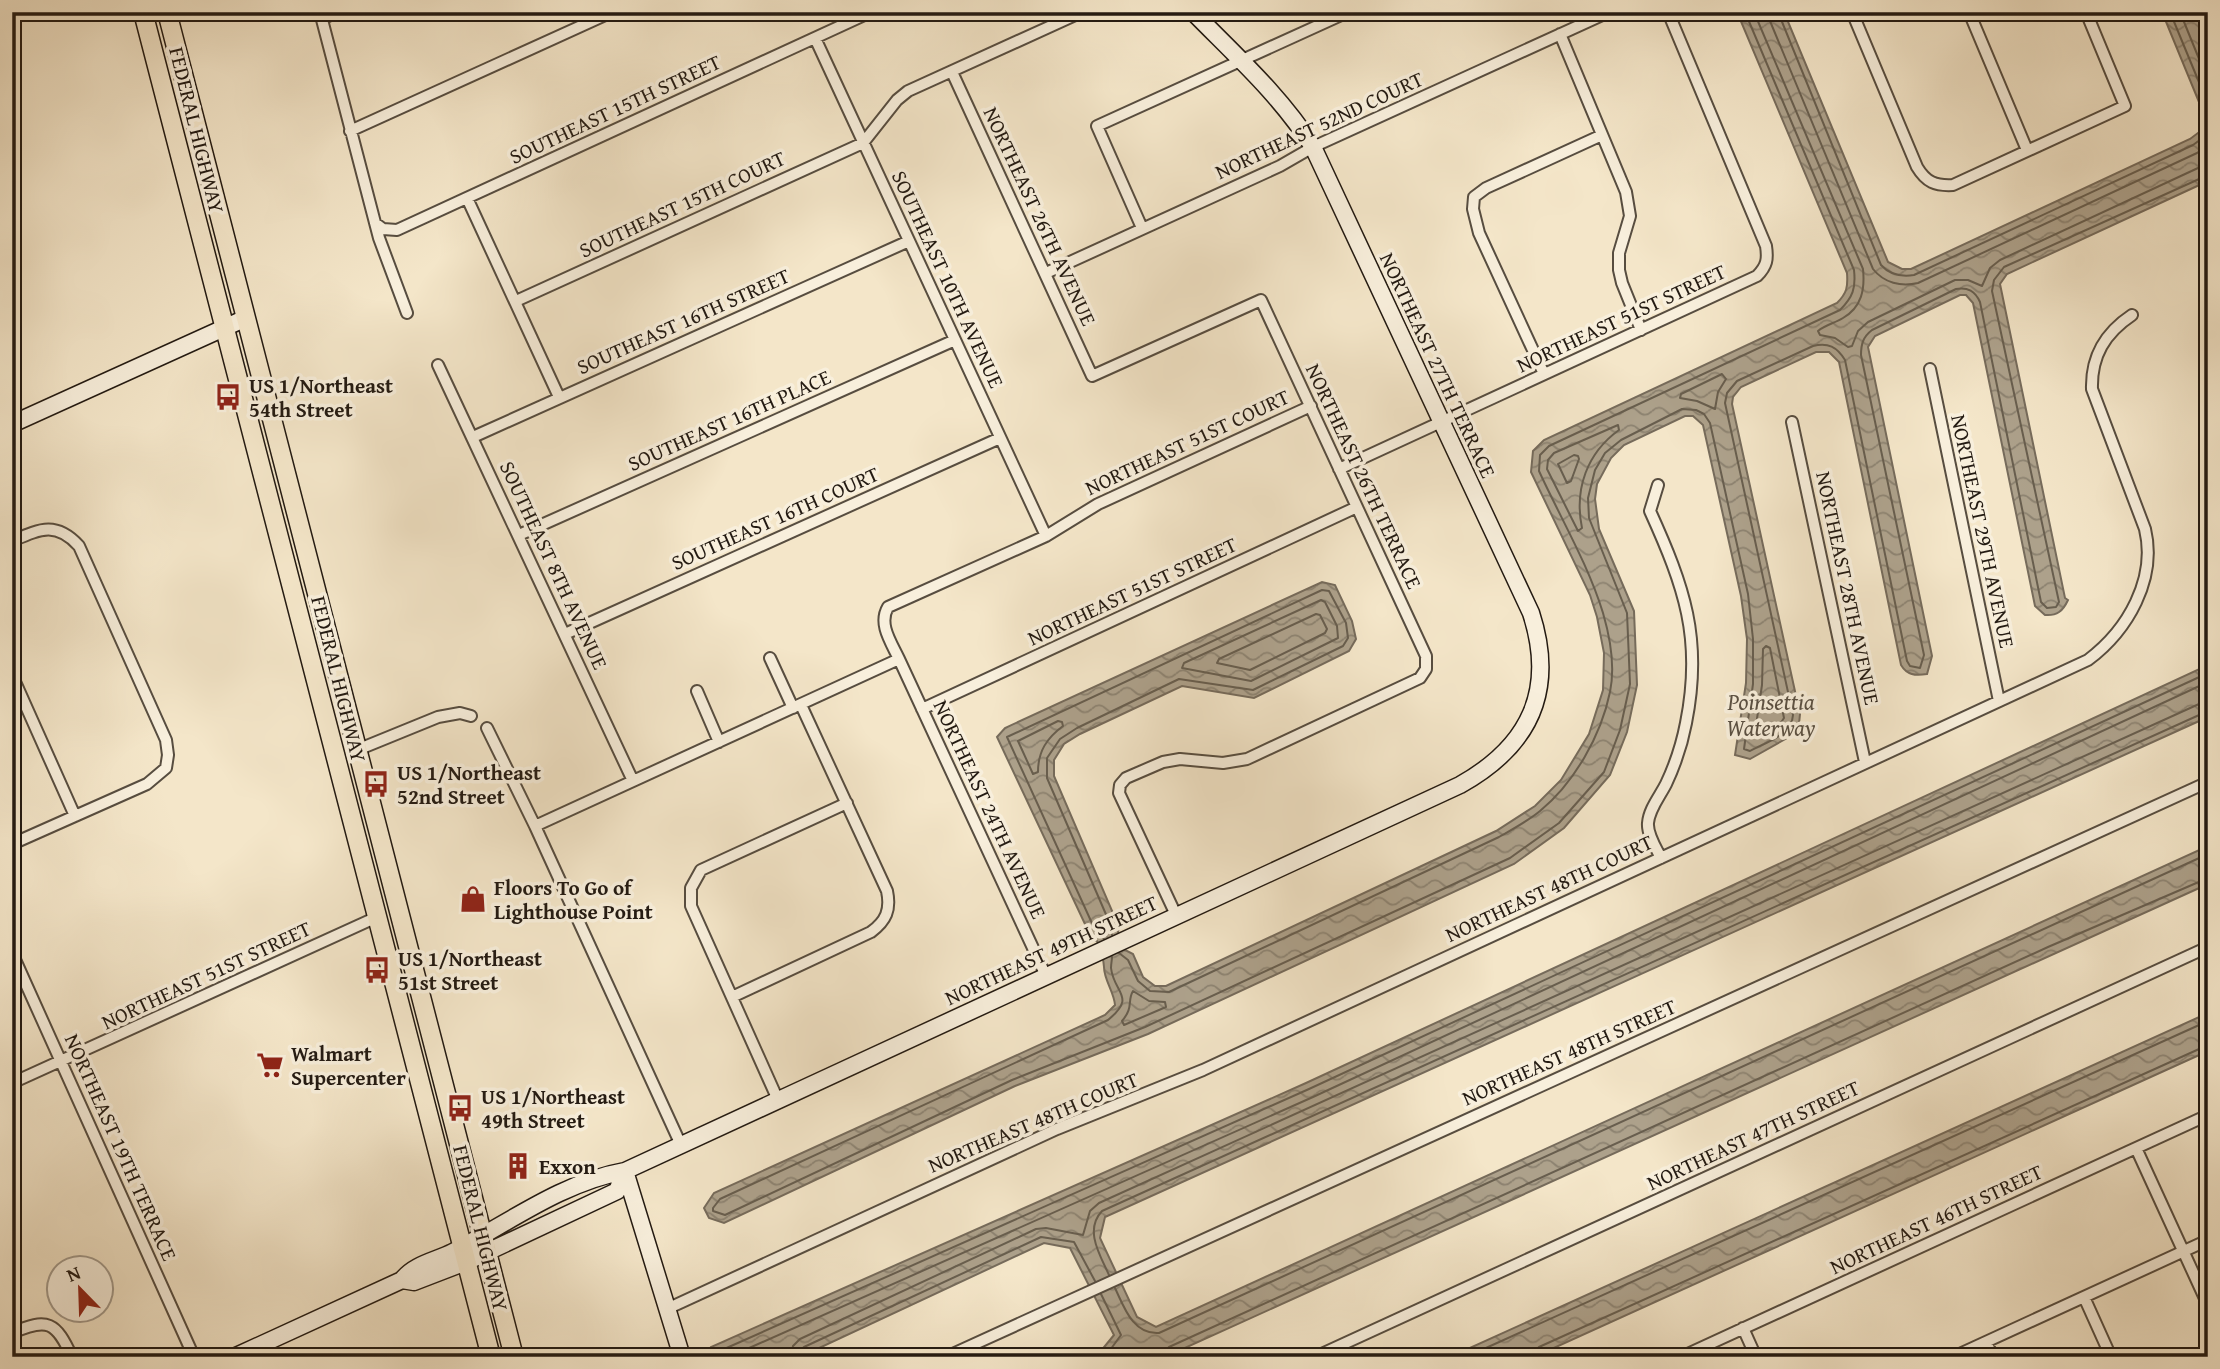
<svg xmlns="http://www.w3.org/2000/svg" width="2220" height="1369" font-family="'Gentium Book Plus',serif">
<defs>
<pattern id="water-waves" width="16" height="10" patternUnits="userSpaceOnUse" patternTransform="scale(1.75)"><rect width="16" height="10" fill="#ada18b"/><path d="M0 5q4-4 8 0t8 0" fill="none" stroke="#8c8270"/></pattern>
</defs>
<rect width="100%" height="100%" fill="#f4e6c9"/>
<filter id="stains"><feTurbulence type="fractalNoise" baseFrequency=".00286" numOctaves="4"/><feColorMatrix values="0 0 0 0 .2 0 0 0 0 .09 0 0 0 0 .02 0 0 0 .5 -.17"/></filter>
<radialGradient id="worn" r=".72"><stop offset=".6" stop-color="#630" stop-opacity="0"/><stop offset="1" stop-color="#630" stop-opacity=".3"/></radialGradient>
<path fill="url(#water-waves)" stroke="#766b5b" stroke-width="2" d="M1737,12H1784L1888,262L1902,269H1911L2190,139L2202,130L2206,119L2162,12H2208V181L2007,274L2000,284L2065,598L2068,600C2063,611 2057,616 2045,615L2035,606L1973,303L1966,295H1960L1875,336L1868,347L1932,656L1927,674C1915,676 1907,675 1901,665L1839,362L1829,352H1816L1741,387L1733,397L1732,404L1800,714C1800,724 1797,731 1789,737L1750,759L1735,755L1746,683L1747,639L1741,596L1703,425L1693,416H1685L1624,445L1611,458L1597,484L1595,499L1599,529L1634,611L1637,685L1627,732L1610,775L1564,828L1514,864L1148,1034L1015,1086L724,1223L709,1218L704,1208L714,1193L1105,1015L1115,1005C1114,992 1104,980 1104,967C1103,957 1102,951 1097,941L1092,939L997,737L1005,728L1322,582L1335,585L1352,621L1356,639L1349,651L1254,698L1182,686L1080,734L1064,744L1054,760V776L1119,927L1118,932L1125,950L1133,954L1143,977L1155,986H1166L1496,831L1535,806L1561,780L1589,734L1603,690L1604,653L1597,617L1590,595L1531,472L1533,451L1544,440L1837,303C1847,293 1848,287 1847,273Z
M2208,665V717L1105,1217L1100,1238L1137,1317L1156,1327L2208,846V884L1165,1357H1096L1114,1335L1070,1248L1044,1243L800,1357H713L711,1347L1306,1083Z
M2208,1013V1051L1534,1357H1450Z"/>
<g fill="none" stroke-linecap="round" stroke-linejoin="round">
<path stroke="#685e4e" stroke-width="2" d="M1754,12L1863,269C1865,289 1862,307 1843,318C1835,323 1825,325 1818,331L1820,335L1835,338L1848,347L1852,346L1858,331L1868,322L1955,280H1968L1982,286L1990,268L2000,260L2198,168L2208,166
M1769,12L1770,21L1873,269C1884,283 1901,287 1918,283L2197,153L2208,145
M1778,12L1881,265C1890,275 1901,277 1914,275L2193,145L2208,134
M2170,12L2208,104
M2180,12L2208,81
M1722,374L1726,379L1718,392L1715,409L1697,401L1680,398L1681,394Z
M1618,425L1619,430C1587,453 1574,489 1582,528L1578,531L1547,469L1548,460L1554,453Z
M1574,455L1578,456L1579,459L1571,481L1567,483L1558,464Z
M1321,600L1325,602L1337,626L1338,638L1251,681L1182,668L1184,663Z
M1316,614L1320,615L1327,629L1325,633L1250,670L1217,663L1219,659Z
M1766,646L1770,648L1784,718L1780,724L1759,736L1755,732L1762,685L1763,649Z
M1058,721L1062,722L1063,726C1047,738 1038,751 1038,772L1033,774L1018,741Z
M1104,939L1096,932L1007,737L1322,590L1329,591L1346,623L1348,638L1343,646L1253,690L1179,679L1077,728L1060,739L1047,758V778L1111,926L1112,935
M1119,953L1128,960L1138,981L1150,991L1169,992L1499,837C1513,829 1528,821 1540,811C1574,783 1601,736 1610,692C1615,668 1610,637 1603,613C1588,564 1560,517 1539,471L1540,455L1549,446L1840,310C1853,297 1856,288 1854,270L1745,12
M1112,957C1112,960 1111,964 1111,968C1114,994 1137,996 1108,1020L720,1199L713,1208V1211L725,1215L1012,1080L1145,1027L1510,858L1559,823L1604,772L1620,730L1630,684L1627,613L1589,518L1588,498L1595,470L1605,453L1621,440L1682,409L1696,410L1704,414L1710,423L1748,594L1753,639V684L1744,749L1750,751C1766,742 1792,735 1793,715L1725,403L1727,393L1737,381L1813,346C1828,342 1837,347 1845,360L1907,661L1910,666L1920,668L1924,655L1861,355C1861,344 1863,337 1872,330L1956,289C1968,287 1975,291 1980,302L2041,602L2047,608L2056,607L2059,602L1992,291L1994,280L2004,267L2208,175
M1133,991L1149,1001L1165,1002L1166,1007L1124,1025L1122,1021C1134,1007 1127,1001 1133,991Z
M1109,1275C1100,1255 1084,1230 1102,1211L2208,711
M1115,1288C1124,1307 1133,1335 1159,1333L2208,854
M1101,1294L1121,1335L1105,1357
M720,1357L722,1350L1309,1089L2208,673
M729,1357L1313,1097L2208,682
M791,1357L793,1346L800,1339L1036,1229L1046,1228L1083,1235L1090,1211L1099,1203L2199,704L2208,702
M800,1357V1351L804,1347L1041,1237L1074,1242L1095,1281
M1164,1357L1165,1351L1169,1347L2048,947L2208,878
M1466,1357L2208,1021
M1534,1357L1535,1351L1539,1347L2208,1045"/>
<defs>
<path id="street" d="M320,12L379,238L407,313
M1852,12L1917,167C1926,182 1935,186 1953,185L2125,106L2086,12
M1969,12L2027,150
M322,19L337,12
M1560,34L1626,192L1630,216L1619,253V270L1622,283L1641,330
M815,38L1046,536
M952,72L1092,376L1261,300L1426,656V669L1420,678L1247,759L1223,763L1180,759L1163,762L1126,778L1120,785L1119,793L1176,915
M350,131L612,12
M467,198L559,397
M375,223L383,229L397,230L871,12
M1142,228L1097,126L1348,12
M1046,273L1280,166L1313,147L1609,12
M516,301L863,143L897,100L908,91L1082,12
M438,365L633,781
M1930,369L1999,701
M1544,374L1479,233L1473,209L1474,197L1486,188L1602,135
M1792,422L1865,762
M473,437L909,241
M1339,469L1757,276C1767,266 1768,259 1766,246L1668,12
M1658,485L1650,511C1684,586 1703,639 1686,723C1682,744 1675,765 1666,784C1660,796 1649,809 1648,823C1647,834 1656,848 1661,858
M519,535L955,340
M12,541C40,529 56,521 79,546L166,740L168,755L166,768L147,784L12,844
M565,634L1000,438
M770,658L793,708
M12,675L75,816
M697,691L719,742
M922,709L1357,507
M487,728L535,826L681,1145
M357,750L438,717L460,713L471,716
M535,826L899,659
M12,953L194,1357
M1046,976L899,659C891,642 878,624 888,607L1046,536L1098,504L1311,406
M732,997L871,932C886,921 891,910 887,891L801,705
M12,1083L377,917
M778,1100L691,906V888L701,870L847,803
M2136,1148L2208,1305
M2084,1297L2111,1357
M669,1308L1057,1129L1203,1070L2088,660C2128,630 2157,579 2145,529L2092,389C2091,356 2105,333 2132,315
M1743,1328L1756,1357
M12,1333C48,1317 56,1322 72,1357
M1986,1342L1993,1357
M946,1357L2208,782
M1315,1357L2208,947
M1681,1357L2208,1115
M1953,1357L2208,1240"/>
<path id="secondary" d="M12,424L246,318
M625,1171L682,1357
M402,1280L414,1282L466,1262L617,1191L625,1171
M234,1357L402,1280C414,1264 435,1261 453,1252C508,1223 563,1182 625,1171L1460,785C1530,746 1556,690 1531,613L1313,147C1280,95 1235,55 1193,12"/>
<path id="primary" d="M143,12L491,1357
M167,12L514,1357"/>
</defs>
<use href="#street" stroke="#574d40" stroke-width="14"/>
<use href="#secondary" stroke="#231a12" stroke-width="19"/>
<use href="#primary" stroke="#231a12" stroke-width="21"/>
<use href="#street" stroke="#f8efdc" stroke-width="10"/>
<use href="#secondary" stroke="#f8efdc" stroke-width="16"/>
<use href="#primary" stroke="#f4e6c9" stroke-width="18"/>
</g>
<defs>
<symbol id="bus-bare" viewBox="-9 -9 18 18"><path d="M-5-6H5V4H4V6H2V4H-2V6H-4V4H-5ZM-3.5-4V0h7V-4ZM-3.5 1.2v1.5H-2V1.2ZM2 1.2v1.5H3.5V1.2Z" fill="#8f2418" stroke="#f8efdc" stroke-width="2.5" paint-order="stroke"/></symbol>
<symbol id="shop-bare" viewBox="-9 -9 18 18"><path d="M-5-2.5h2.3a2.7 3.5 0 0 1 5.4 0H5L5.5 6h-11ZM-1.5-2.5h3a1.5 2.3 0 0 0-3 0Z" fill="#8f2418" stroke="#f8efdc" stroke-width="2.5" paint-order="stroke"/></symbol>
<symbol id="supermarket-bare" viewBox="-9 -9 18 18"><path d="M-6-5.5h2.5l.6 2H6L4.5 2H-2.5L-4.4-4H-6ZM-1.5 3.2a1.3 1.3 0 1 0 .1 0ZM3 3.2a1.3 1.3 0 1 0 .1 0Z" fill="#8f2418" stroke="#f8efdc" stroke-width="2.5" paint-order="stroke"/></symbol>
<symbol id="building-bare" viewBox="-9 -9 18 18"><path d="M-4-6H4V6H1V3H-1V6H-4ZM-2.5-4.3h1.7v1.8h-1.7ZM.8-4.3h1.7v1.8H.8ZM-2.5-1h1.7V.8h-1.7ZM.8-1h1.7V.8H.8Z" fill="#8f2418" stroke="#f8efdc" stroke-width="2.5" paint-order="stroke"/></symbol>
</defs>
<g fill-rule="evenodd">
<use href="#bus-bare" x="209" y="378" width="38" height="38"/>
<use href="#bus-bare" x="357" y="765" width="38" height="38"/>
<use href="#shop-bare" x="454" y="880" width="38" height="38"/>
<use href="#bus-bare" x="358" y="951" width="38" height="38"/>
<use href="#supermarket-bare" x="251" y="1046" width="38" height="38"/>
<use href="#bus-bare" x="441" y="1089" width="38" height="38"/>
<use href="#building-bare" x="499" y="1147" width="38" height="38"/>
</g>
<g text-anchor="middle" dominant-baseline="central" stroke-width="7" stroke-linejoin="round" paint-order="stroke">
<g font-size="21" fill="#231a12" stroke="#f8efdc">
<text transform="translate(615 109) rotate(-25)">SOUTHEAST 15TH STREET</text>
<text transform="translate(1319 125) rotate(-25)">NORTHEAST 52ND COURT</text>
<text transform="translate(197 130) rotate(76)">FEDERAL HIGHWAY</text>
<text transform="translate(682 204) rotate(-25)">SOUTHEAST 15TH COURT</text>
<text transform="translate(1040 216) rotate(65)">NORTHEAST 26TH AVENUE</text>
<text transform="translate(948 279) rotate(65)">SOUTHEAST 10TH AVENUE</text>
<text transform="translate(1621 318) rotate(-25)">NORTHEAST 51ST STREET</text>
<text transform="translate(683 321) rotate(-24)">SOUTHEAST 16TH STREET</text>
<text transform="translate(1438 365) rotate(65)">NORTHEAST 27TH TERRACE</text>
<text transform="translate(729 420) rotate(-24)">SOUTHEAST 16TH PLACE</text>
<text transform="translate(1187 442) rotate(-25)">NORTHEAST 51ST COURT</text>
<text transform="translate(1364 476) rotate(65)">NORTHEAST 26TH TERRACE</text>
<text transform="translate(775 518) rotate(-24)">SOUTHEAST 16TH COURT</text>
<text transform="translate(1983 531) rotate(78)">NORTHEAST 29TH AVENUE</text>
<text transform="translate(554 565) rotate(65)">SOUTHEAST 8TH AVENUE</text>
<text transform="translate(1848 588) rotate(78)">NORTHEAST 28TH AVENUE</text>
<text transform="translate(1132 591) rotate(-25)">NORTHEAST 51ST STREET</text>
<text transform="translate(339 679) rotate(76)">FEDERAL HIGHWAY</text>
<text transform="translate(990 809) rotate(65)">NORTHEAST 24TH AVENUE</text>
<text transform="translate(1549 888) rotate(-25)">NORTHEAST 48TH COURT</text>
<text transform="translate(1051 950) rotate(-25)">NORTHEAST 49TH STREET</text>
<text transform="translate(206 975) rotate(-25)">NORTHEAST 51ST STREET</text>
<text transform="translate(1569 1052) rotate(-24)">NORTHEAST 48TH STREET</text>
<text transform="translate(1033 1122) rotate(-23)">NORTHEAST 48TH COURT</text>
<text transform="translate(1753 1135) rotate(-25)">NORTHEAST 47TH STREET</text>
<text transform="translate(121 1147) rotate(66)">NORTHEAST 19TH TERRACE</text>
<text transform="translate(1936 1219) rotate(-25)">NORTHEAST 46TH STREET</text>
<text transform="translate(481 1228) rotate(76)">FEDERAL HIGHWAY</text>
</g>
<g font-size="21" font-weight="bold" fill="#231a12" stroke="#f8efdc" text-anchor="start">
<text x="249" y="385">US 1/Northeast<tspan x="249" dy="24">54th Street</tspan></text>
<text x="397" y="772">US 1/Northeast<tspan x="397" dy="24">52nd Street</tspan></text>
<text x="494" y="887">Floors To Go of<tspan x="494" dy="24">Lighthouse Point</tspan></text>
<text x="398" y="958">US 1/Northeast<tspan x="398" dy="24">51st Street</tspan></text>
<text x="291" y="1053">Walmart<tspan x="291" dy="24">Supercenter</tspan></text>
<text x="481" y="1096">US 1/Northeast<tspan x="481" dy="24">49th Street</tspan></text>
<text x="539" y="1166">Exxon</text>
</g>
<g font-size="23" font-style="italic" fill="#5a5042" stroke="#f8efdc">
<text x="1771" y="701">Poinsettia<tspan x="1771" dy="26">Waterway</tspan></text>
</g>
</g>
<rect width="2220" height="1369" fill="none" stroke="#f4e6c9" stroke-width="42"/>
<rect x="14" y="14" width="2192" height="1341" fill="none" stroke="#231a12" stroke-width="3.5"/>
<rect x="21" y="21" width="2178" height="1327" fill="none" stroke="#231a12" stroke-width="2"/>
<g transform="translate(80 1289) rotate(337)"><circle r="33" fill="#f8efdc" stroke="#a39a8b" stroke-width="2"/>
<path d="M0-5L12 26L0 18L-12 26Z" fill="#8f2418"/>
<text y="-10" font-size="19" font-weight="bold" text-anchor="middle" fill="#231a12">N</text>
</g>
<rect width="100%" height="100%" filter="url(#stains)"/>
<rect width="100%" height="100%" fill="url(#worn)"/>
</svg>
